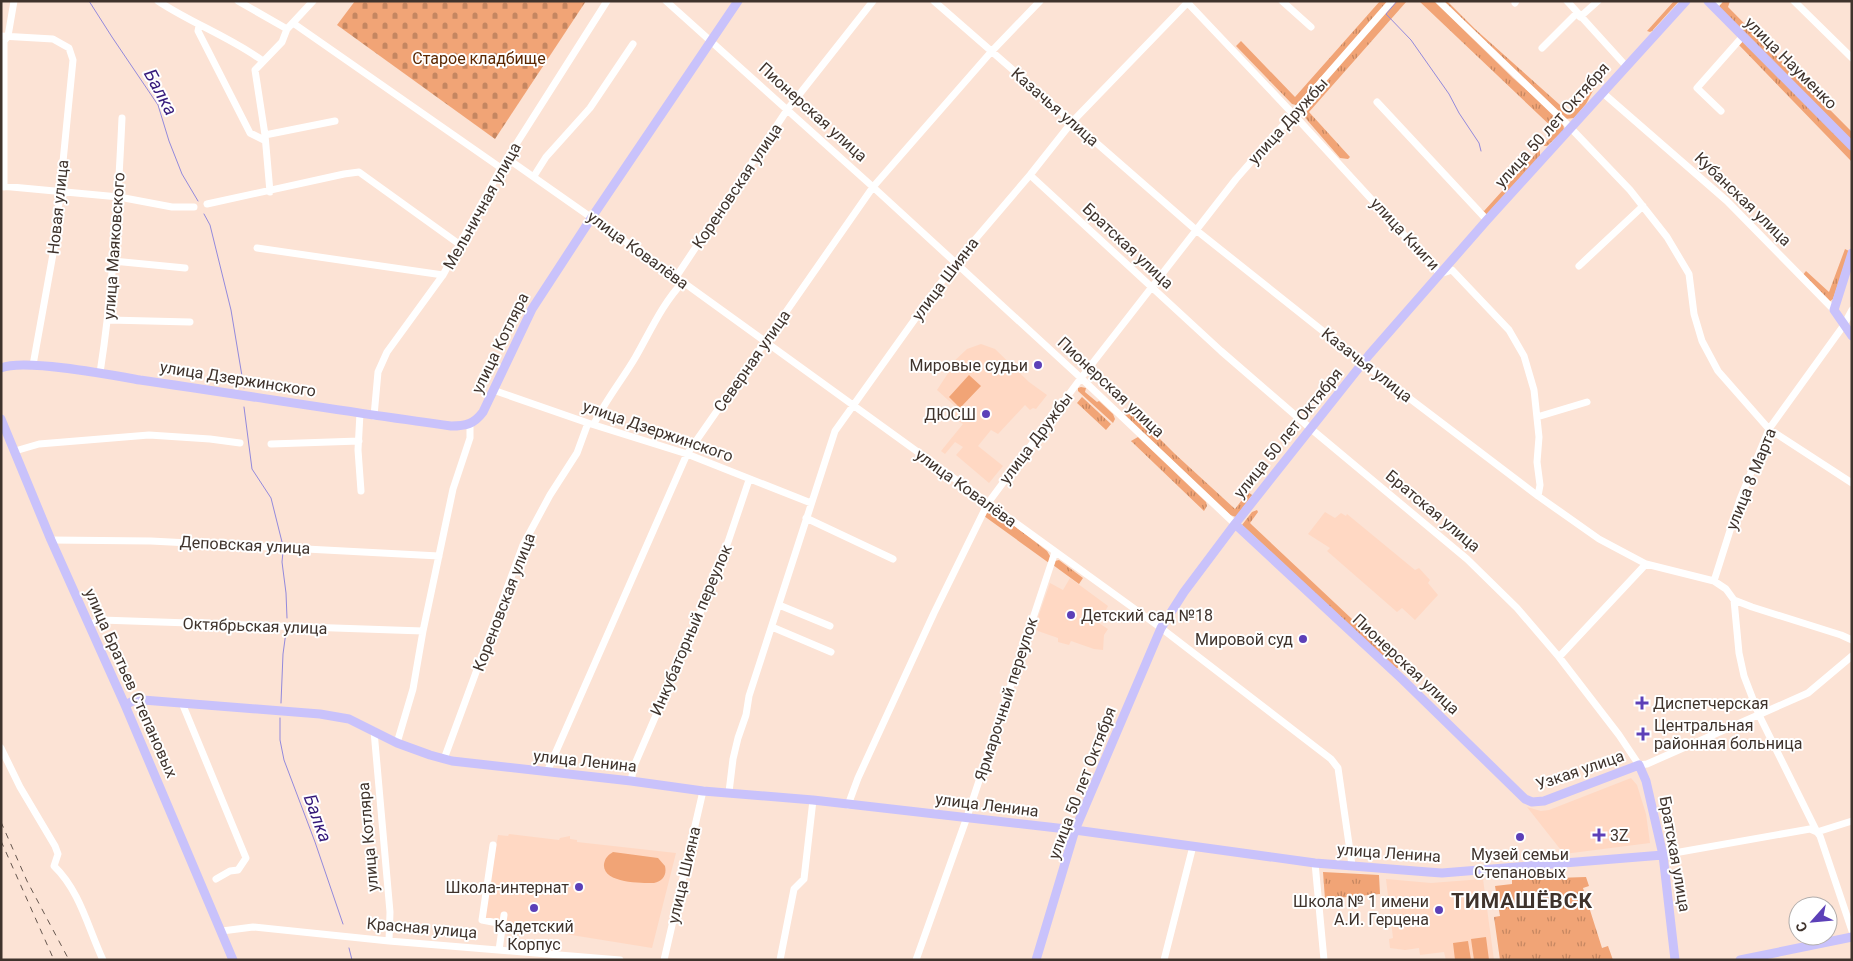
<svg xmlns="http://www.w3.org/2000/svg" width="1853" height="961" font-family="Roboto,sans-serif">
<defs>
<pattern id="grass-tufts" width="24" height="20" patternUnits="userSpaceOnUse" patternTransform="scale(1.25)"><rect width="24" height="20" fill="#f1a476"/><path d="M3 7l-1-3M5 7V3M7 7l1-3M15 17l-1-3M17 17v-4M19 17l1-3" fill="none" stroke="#c58661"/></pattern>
<pattern id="cemetery-stones" width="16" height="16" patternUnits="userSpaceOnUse" patternTransform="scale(1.25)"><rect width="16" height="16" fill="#f1a476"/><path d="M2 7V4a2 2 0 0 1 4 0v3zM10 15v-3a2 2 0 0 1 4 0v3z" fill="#c58661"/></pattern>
</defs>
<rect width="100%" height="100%" fill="#fce3d5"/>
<path fill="#ffd8c3" d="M981,344L995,349L1029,382L1047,395L1036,409L1033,408L1030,410L1025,405L998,434L991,430L978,446L1003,466L989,483L956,455L963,447L955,442L945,454L941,451L963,424L954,418L958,409L937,390L952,367L950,365L967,349Z
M1325,512L1335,518L1341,513L1346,516L1347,514L1415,570L1419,568L1430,580L1428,583L1438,595L1415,620L1402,608L1397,612L1327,551L1330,548L1308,534Z
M1070,578L1108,606L1099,623L1108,629L1104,635L1103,650L1094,649L1071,641L1069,645L1058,642V638L1038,631L1035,626L1050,583L1063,590Z
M1631,778L1637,785L1646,814L1650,843L1564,854L1527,807L1541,811L1549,810Z
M509,834L559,840L560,838L570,836V839L577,840V842L676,853L652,948L484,921L498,835L508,836Z
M1386,879L1431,883L1483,879L1494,960H1446L1444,952L1420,955L1419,948L1405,950L1390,948L1389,939L1393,938Z"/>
<path fill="url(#grass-tufts)" d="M1380,1H1390L1296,105L1292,104L1236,46L1241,41L1295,97Z
M1395,1H1407L1309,112L1350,157L1348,159L1340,158L1301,113V109Z
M1419,1H1434L1513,78L1563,122L1564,130L1547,146H1543L1556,131Z
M1440,1H1447L1475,29L1569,113L1596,85L1586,104L1574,118L1565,119Z
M1674,1H1679L1652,31L1650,32L1647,31Z
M1723,1H1730L1728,7L1852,132V144L1719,7Z
M1741,40L1852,151V162L1738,44Z
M1540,149V156L1486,215L1478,207L1484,211Z
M1845,249L1849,251L1833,299L1829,302L1802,276L1806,271L1829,292Z
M1081,387L1086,388L1085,392L1097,402L1099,401L1113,414L1115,419L1113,423L1078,391V388Z
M1082,397L1111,424L1106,430L1077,403Z
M1129,408L1175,454L1235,509L1248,492L1252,495L1236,517L1230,515L1124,415Z
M1138,437L1206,502L1207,506L1204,511L1131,441Z
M990,509H993L1047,551L1050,556L1049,563L984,516Z
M1257,510L1258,512L1250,523L1252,525L1401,665L1396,669L1242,525L1252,512Z
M1059,560L1083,578L1079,584L1053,565L1055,561Z
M1323,872L1379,875L1380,894L1325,899Z
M1555,872L1556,878L1586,877L1589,886L1583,888L1602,948L1608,946L1613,960H1500L1494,917L1500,916L1495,886L1512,884V876Z"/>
<path fill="url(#cemetery-stones)" d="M355,1H586L495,139L337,25Z"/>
<path fill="#f1a476" d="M969,375L981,386L960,408L949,397Z
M613,852L658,858L665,866C667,875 663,881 654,883C641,883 602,883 604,864C605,858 608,855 613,852Z
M1486,937L1489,960H1474L1471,939Z
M1468,941L1471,960H1455L1453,943Z"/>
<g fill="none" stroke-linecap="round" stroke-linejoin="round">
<path stroke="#9389dc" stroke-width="1" d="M89,1L112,37L158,105L169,141L182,174L198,201
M1397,1L1386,14L1411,40L1449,94L1459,113L1479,143L1481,151
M204,214L210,225L231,310L244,388
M244,407L252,469L271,498L282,542
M283,552L282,562L286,593L287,618
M281,703L283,654L286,632
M280,718V740L284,760L315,842L343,924
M349,948L352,960"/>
<path stroke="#fff" stroke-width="7" d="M158,1C191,23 230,37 263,61
M238,1L287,29
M666,1L873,187L1081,378L1235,524
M934,1L1196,230L1363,363L1538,496L1599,539L1646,564L1714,581L1726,589L1734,600L1752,607L1841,635L1852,640
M1186,1L1294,115L1440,274L1452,270L1509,330L1524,356L1534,390L1539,437L1537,462L1540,485L1538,496
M1282,1L1311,27
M1439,1L1564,121L1630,190L1667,237L1689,274L1694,314L1702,341L1718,371L1769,429L1852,483
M1567,1L1626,66
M1794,1L1852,58
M1515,3L1516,1
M1712,5L1719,1
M1580,17L1598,1
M293,23L501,168
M199,26L198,31L250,133L264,140
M1,36L53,39L69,48L73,60L55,243L33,365
M1542,48L1577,13
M1603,93L1727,201L1834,310
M1377,102L1487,220
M1721,111L1697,88L1743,36
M265,135L335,121
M508,159L676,277L1161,628L1331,759L1338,768L1352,865
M1030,175L1221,351L1310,428L1467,559L1517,608L1559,657L1619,735L1639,765L1647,764L1808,693L1852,656
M534,176L546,157L590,108L633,44
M1,186L119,197L172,207H194
M4,187V41L8,36L14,1
M270,192L265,135L255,70L282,42L287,29L313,1
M207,204L344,174L359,172L459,244
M257,248L443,275
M113,261L185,268
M1579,266L1643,206
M676,277L787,110L873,1
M109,320L190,322
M100,373C113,289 118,203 122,118
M493,390L588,423L687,454L811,503
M360,413L358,450L361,491
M374,416L378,372L387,352L443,275L501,168L607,1
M1537,417L1587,402
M594,424C605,401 622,380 635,358C650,332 662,304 683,282
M271,444L359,441
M15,451L39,444L149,435L210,439L240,443
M806,518L893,559
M51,540L151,541L439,556
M1714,581L1740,499L1769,429L1844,325L1852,310
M1734,600L1739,653L1744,676L1759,715L1817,832L1820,836L1852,931
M779,605L830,626
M89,625L101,620L423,631
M772,627L831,652
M1559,657L1646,564
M182,703L246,858L238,870L230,871L216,879
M374,731L390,912L389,941
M397,743L413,689L423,631L453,489L470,438V424
M1,748L20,787L55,846L58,854L54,866C80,891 88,928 103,960
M444,759L523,545L550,495L577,453L588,423
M547,772L687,454L873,187L991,52L1040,1
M631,781L634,766L699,616L728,542L749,480
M729,792L733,759L738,738L746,715L749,696L835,431L955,263L1030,175L1072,122L1189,1
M848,805L858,778L934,613L988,503L1081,378L1236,179L1392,1
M493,845L482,920L503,924
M1663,855L1810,829L1817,832L1852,821
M1315,863L1324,960
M222,931L253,927L389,941L620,960
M499,950L504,915
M664,960L703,791
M780,960L794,889L804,879L813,800
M916,960L967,817L1055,552
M1164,960L1193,846"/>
<path stroke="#c9c2fb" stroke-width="9" d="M1708,1L1852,146
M1852,253L1834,310L1852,336
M1,368C23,358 112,375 140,380C244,395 347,412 451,426C466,426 474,424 483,412L532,309L592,217L738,1
M1,419L51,540L125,705L233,960
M1235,524L1403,680L1525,799L1532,802L1544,801L1639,765L1646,781L1663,855L1675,960
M125,705L135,700H143L320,714L349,719L397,743L430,755L452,761L631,781L703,791L813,800L1075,830L1315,863L1428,872L1442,873L1663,855
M1036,960L1075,830L1161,628L1184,592L1235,524L1369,355L1487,220L1686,1
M1740,960L1852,937"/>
<path stroke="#65564e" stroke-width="1" stroke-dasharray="6 6" stroke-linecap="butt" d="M1,822L27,881L69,960
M1,841L54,960"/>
</g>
<g fill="#5c40b8" stroke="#fff" stroke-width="2">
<circle cx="1038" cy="365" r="5"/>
<circle cx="986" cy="414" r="5"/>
<circle cx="1071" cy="615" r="5"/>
<circle cx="1303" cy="639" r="5"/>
<path d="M1639.5 695.5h5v5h5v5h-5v5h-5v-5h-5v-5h5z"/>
<path d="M1640.5 726.5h5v5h5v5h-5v5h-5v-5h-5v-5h5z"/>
<path d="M1596.5 827.5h5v5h5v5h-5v5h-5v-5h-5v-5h5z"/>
<circle cx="1520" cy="837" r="5"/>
<circle cx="579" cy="887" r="5"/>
<circle cx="534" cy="908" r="5"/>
<circle cx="1439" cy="910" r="5"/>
</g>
<g text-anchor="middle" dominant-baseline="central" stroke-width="4" stroke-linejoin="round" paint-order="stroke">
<g font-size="16" fill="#5b2700" stroke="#fff">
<text x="479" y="58">Старое кладбище</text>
</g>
<g font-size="16" fill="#3f332c" stroke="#fff">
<text transform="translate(1791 63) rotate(45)">улица Науменко</text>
<text transform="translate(1055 107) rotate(41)">Казачья улица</text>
<text transform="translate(813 112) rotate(42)">Пионерская улица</text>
<text transform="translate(1288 121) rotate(-48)">улица Дружбы</text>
<text transform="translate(1552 125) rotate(-48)">улица 50 лет Октября</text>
<text transform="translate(737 186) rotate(-56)">Кореновская улица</text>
<text transform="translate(1743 199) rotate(44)">Кубанская улица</text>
<text transform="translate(482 206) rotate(-61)">Мельничная улица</text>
<text transform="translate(58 207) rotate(-84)">Новая улица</text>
<text transform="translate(1405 234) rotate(47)">улица Книги</text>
<text transform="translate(114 246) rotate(-86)">улица Маяковского</text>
<text transform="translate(1128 246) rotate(43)">Братская улица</text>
<text transform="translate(638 250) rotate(36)">улица Ковалёва</text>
<text transform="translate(945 279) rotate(-53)">улица Шияна</text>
<text transform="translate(500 343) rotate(-64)">улица Котляра</text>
<text transform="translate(752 361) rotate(-55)">Северная улица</text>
<text transform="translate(1367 365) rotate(38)">Казачья улица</text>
<text transform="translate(238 379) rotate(9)">улица Дзержинского</text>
<text transform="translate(1111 387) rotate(43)">Пионерская улица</text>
<text transform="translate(658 431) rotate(19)">улица Дзержинского</text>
<text transform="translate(1288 433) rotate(-51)">улица 50 лет Октября</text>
<text transform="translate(1036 438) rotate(-53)">улица Дружбы</text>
<text transform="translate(1751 479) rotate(-68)">улица 8 Марта</text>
<text transform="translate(966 488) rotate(36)">улица Ковалёва</text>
<text transform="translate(1433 511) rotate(40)">Братская улица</text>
<text transform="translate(245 545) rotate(3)">Деповская улица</text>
<text transform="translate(504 602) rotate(-69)">Кореновская улица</text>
<text transform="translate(255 626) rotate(2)">Октябрьская улица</text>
<text transform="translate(691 630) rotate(-67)">Инкубаторный переулок</text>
<text transform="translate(1406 664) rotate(43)">Пионерская улица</text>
<text transform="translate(131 683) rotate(66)">улица Братьев Степановых</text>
<text transform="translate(1006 699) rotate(-72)">Ярмарочный переулок</text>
<text transform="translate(585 761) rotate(6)">улица Ленина</text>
<text transform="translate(1580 770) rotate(-19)">Узкая улица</text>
<text transform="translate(1082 783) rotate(-69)">улица 50 лет Октября</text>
<text transform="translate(987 805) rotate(7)">улица Ленина</text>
<text transform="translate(368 837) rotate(-95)">улица Котляра</text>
<text transform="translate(1389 853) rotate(4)">улица Ленина</text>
<text transform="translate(1675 854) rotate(80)">Братская улица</text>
<text transform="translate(684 875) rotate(-77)">улица Шияна</text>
<text transform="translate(422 928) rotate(5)">Красная улица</text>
</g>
<g font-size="16" fill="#3f332c" stroke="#fff" text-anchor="end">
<text x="1028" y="365">Мировые судьи</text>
<text x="976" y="414">ДЮСШ</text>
<text x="1081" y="615" text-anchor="start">Детский сад №18</text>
<text x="1293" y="639">Мировой суд</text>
<text x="1653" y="703" text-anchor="start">Диспетчерская</text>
<text x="1654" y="725" text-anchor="start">Центральная<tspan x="1654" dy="18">районная больница</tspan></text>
<text x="1610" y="835" text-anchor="start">3Z</text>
<text x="1520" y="854" text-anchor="middle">Музей семьи<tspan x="1520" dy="18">Степановых</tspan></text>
<text x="569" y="887">Школа-интернат</text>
<text x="1429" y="901">Школа № 1 имени<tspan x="1429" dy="18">А.И. Герцена</tspan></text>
<text x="534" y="926" text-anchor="middle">Кадетский<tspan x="534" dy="18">Корпус</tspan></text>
</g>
<g font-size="18" font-style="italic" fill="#35197a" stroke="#fff">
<text transform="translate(161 92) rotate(62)">Балка</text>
<text transform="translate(318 818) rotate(70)">Балка</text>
</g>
<g font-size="21" font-weight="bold" letter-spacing="1" fill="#3f332c" stroke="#fff">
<text x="1522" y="901">ТИМАШЁВСК</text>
</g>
</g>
<rect width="1853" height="961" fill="none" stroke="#3f332c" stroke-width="5"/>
<g transform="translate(1813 921) rotate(243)"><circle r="24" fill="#ffffff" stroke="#b2adab"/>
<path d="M0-4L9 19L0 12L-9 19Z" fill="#5c40b8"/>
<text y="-8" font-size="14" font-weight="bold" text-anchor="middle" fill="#3f332c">С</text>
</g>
</svg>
